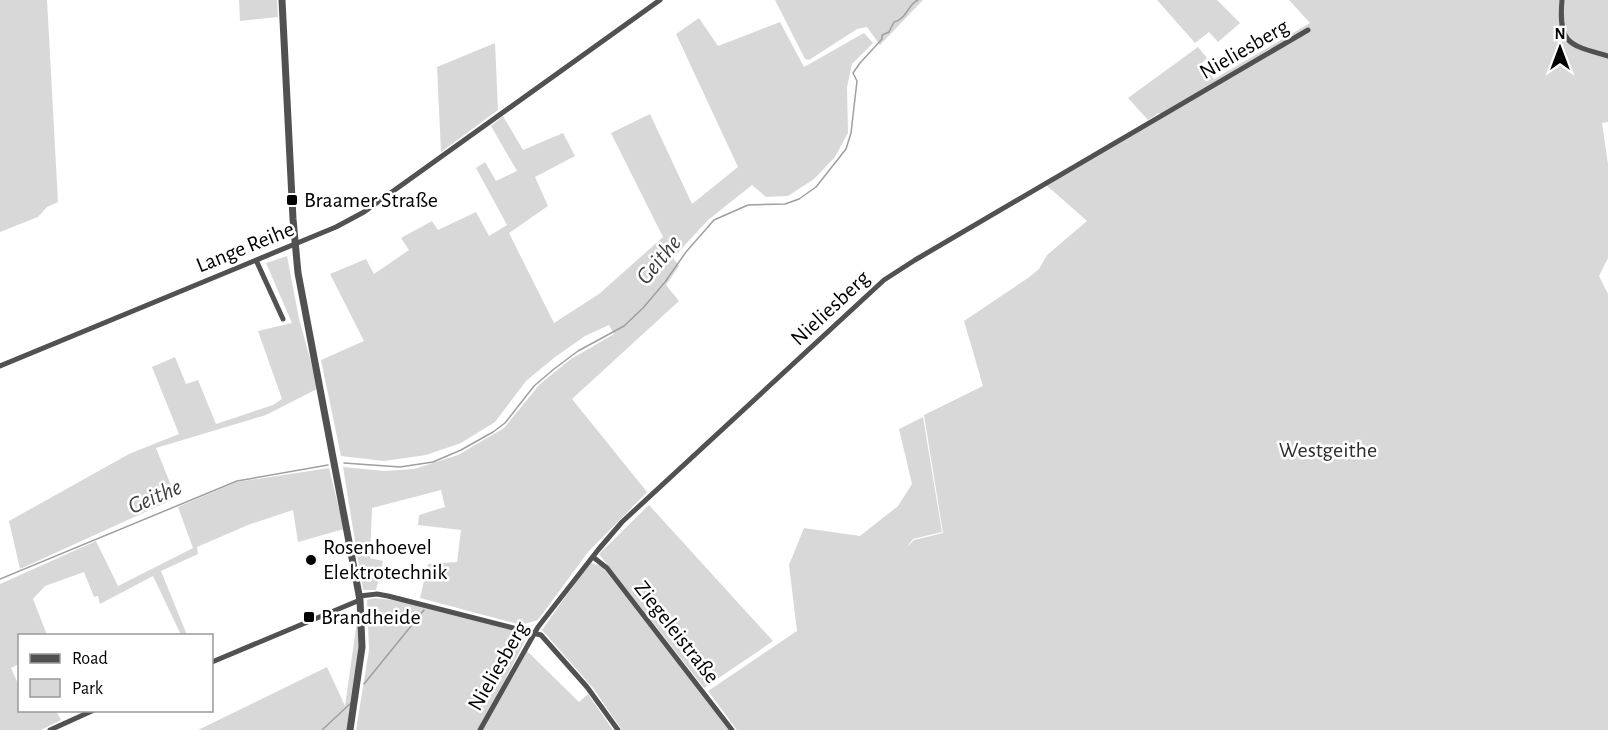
<svg xmlns="http://www.w3.org/2000/svg" width="1608" height="730" font-family="'Alegreya Sans',sans-serif">
<rect width="100%" height="100%" fill="#fff"/>
<path fill="#d8d8d8" d="M0,0H47L58,202L47,207L38,217L0,232Z
M239,0H277L278,17L240,21Z
M775,0H923L880,45L867,27L857,29L809,60L805,59Z
M1157,0H1217L1240,23L1218,42L1209,32L1195,43Z
M1289,0H1608V122L1602,123L1608,164V258L1599,276L1608,294V730H737L708,691L797,631L789,565L804,528L860,536L898,506L912,484L899,429L923,417L942,532L913,539L906,548L914,540L943,533L924,415L983,386L964,321L1028,278L1039,269L1047,255L1087,221L1045,184L1161,116L1159,113L1148,120L1128,98L1198,47L1207,58L1202,63L1214,79L1310,23Z
M699,18L718,46L780,22L804,67L864,33L873,43L852,64L847,87L848,133L835,157L814,179L788,196L766,197L752,185L708,220L673,258L679,266L666,285L679,301L572,399L647,492L588,552L538,620L521,625L420,598L428,564L457,562L461,530L418,525L419,515L445,507L441,490L372,508L370,558L383,561L376,590H363L343,467L384,471L414,469L458,455L504,428L540,384L571,359L614,334L609,325L585,336L555,357L526,381L495,422L461,443L426,455L384,461L341,456L321,360L364,341L330,274L366,259L374,274L409,250L401,238L432,221L438,230L476,212L489,236L507,225L476,168L485,162L496,181L517,171L491,126L503,116L523,150L563,133L575,156L535,177L548,206L509,233L554,323L599,294L663,237L611,133L650,114L692,204L738,167L676,34Z
M495,43L498,110L441,152L437,67Z
M287,256L299,319L316,380L317,389L266,415L156,448L176,498L20,569L9,521L129,454L179,434L152,367L175,357L186,384L198,380L216,424L273,405L282,399L258,331L292,323L266,263Z
M329,468L344,529L298,542L293,510L248,525L197,547L198,554L161,571L187,635H181L153,576L100,604L98,596L94,597L84,572L45,586L33,599L47,635L20,636L19,664L11,668L19,686L20,710L56,711L61,720L41,730H0V584L96,541L118,586L193,548L178,507L237,482Z
M649,505L773,641L704,688L599,554Z
M591,563L602,566L730,730H622L593,688L542,630L585,569Z
M374,598C422,601 473,620 520,632L525,641L506,678H512L527,651L579,702L588,694L613,730H356L369,650L367,600Z
M358,614L359,656L347,730H198L327,667L345,706Z"/>
<g fill="none" stroke-linecap="round" stroke-linejoin="round">
<path stroke="#9f9f9f" stroke-width="1.5" d="M344,463L400,467L433,462L461,450L493,432L505,423L534,386L554,369L578,351L624,326L643,308L665,282L686,252L714,220L748,205L785,204L799,199L816,187L846,149L851,133L857,81L853,73L860,63L882,39V35L889,32L894,22C907,19 908,4 918,0
M0,579L237,481L328,465
M364,684L424,610
M322,730L351,703"/>
<path stroke="#515151" stroke-width="5" d="M1562,0C1558,45 1570,45 1608,56
M256,260L283,319
M0,366L336,227L364,212L660,0
M593,557L607,568L732,730
M360,596L377,594L388,596L541,635L587,687L618,730
M212,662L360,600
M50,730L94,710
M480,730L538,627L598,550L622,522L884,280L915,260L1308,30"/>
<path stroke="#515151" stroke-width="7" d="M282,0L293,219L298,273L360,600L362,647L350,730"/>
</g>
<g fill="#000" stroke="#fff" stroke-width="2">
<rect x="286" y="194" width="12" height="12" rx="3"/>
<circle cx="311" cy="560" r="6"/>
<rect x="303" y="611" width="12" height="12" rx="3"/>
</g>
<g text-anchor="middle" dominant-baseline="central" stroke-width="5" stroke-linejoin="round" paint-order="stroke">
<g font-size="22" fill="#000" stroke="#fff">
<text transform="translate(1244 49) rotate(-30)">Nieliesberg</text>
<text transform="translate(245 247) rotate(-22)">Lange Reihe</text>
<text transform="translate(830 308) rotate(-43)">Nieliesberg</text>
<text transform="translate(677 632) rotate(52)">Ziegeleistraße</text>
<text transform="translate(498 666) rotate(-60)">Nieliesberg</text>
</g>
<g font-size="22" fill="#000" stroke="#fff" text-anchor="start">
<text x="304" y="200">Braamer Straße</text>
<text x="323" y="547">Rosenhoevel<tspan x="323" dy="25">Elektrotechnik</tspan></text>
<text x="321" y="617">Brandheide</text>
</g>
<g font-size="22" fill="#2f2f2f" stroke="#fff">
<text x="1328" y="450">Westgeithe</text>
</g>
<g font-size="24" font-style="italic" fill="#404040" stroke="#fff">
<text transform="translate(659 260) rotate(-50)">Geithe</text>
<text transform="translate(155 497) rotate(-23)">Geithe</text>
</g>
</g>
<rect x="18" y="634" width="195" height="78" fill="#ffffff" stroke="#999999" stroke-width="1.5"/>
<rect x="30" y="654" width="30" height="9" fill="#515151" stroke="#999999" stroke-width="1.5"/>
<text x="72" y="664" font-size="18" fill="#000000">Road</text>
<rect x="30" y="679" width="30" height="18" fill="#d8d8d8" stroke="#999999" stroke-width="1.5"/>
<text x="72" y="694" font-size="18" fill="#000000">Park</text>
<g transform="translate(1560 48)" stroke="#ffffff" stroke-width="4.5" paint-order="stroke">
<path d="M0-4.5L10 22L0 15L-10 22Z" fill="#000000"/>
<text y="-9" font-size="16" font-weight="bold" text-anchor="middle" fill="#000000">N</text>
</g>
</svg>
